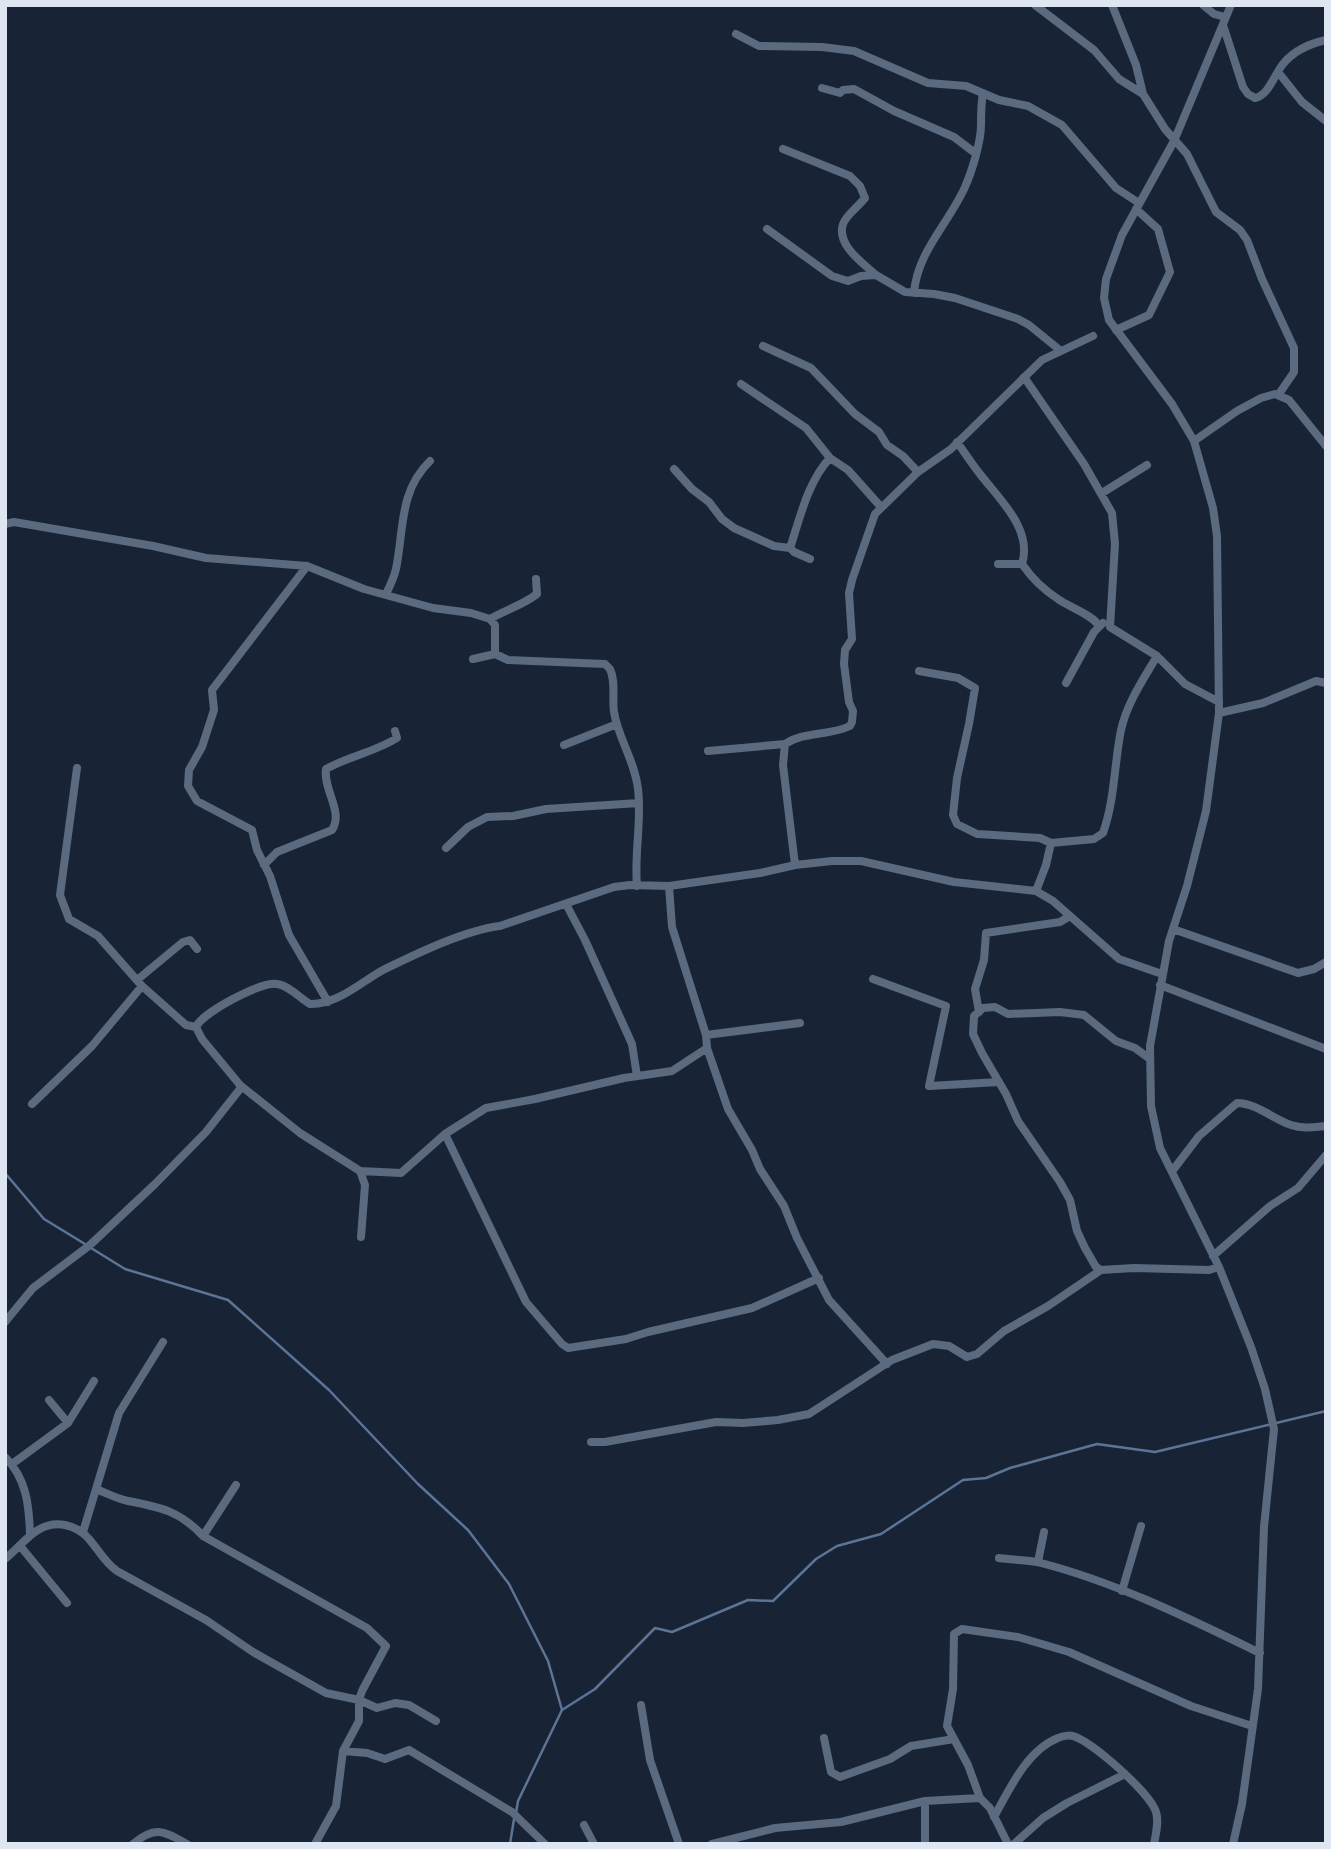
<svg xmlns="http://www.w3.org/2000/svg" width="1331" height="1849" font-family="Roboto,sans-serif">
<rect width="100%" height="100%" fill="#182435"/>
<g fill="none" stroke-linecap="round" stroke-linejoin="round">
<path stroke="#5c7495" stroke-width="2.5" d="M5,1173L44,1219L85,1244
M91,1248L125,1269L228,1300L329,1390L418,1484L468,1530L509,1584L548,1661L562,1710
M516,1813L518,1801L562,1710L595,1689L655,1628L672,1632L748,1600L773,1601L816,1559L837,1546L881,1534L963,1480L986,1478L1010,1468L1097,1444L1155,1452L1326,1411
M510,1844L514,1819"/>
<path stroke="#5b6a7e" stroke-width="8" d="M1035,5L1094,50L1119,79L1143,94L1165,129L1187,154L1216,212L1240,230L1247,240L1262,279L1294,348V372L1279,394
M1112,5L1136,65L1143,94
M1203,5L1214,14L1225,17
M1231,5L1174,141L1122,235L1106,279L1104,298L1109,320L1172,404L1194,441L1213,508L1217,536L1219,713L1206,811L1187,886L1169,941L1150,1046L1151,1106L1160,1148L1219,1267L1251,1347L1265,1389L1274,1429L1264,1527L1258,1689L1242,1804L1233,1844
M1223,25L1243,87L1248,94L1255,98C1269,95 1274,75 1283,64C1294,50 1309,44 1326,40
M736,34L759,46L822,47L854,51L928,83L966,86L999,100L1028,106L1062,125L1116,188L1139,203
M1278,72L1302,102L1326,121
M822,88L840,93L843,90L854,89L894,111L954,137L975,153
M783,149L850,176L860,186L865,198C859,206 846,215 843,224C836,245 863,263 876,275
M767,229L832,276L848,281L861,276L876,275L905,292L934,294L955,298L1018,319L1029,325L1061,351
M914,293C917,252 949,223 965,187C972,171 981,142 981,125C981,113 981,104 983,93
M1116,330L1149,315L1170,272L1158,229L1136,209
M763,346L811,368L855,414L879,432L887,445L903,456L918,472
M1024,377L1084,464L1112,513L1115,544L1110,627L1157,656L1185,684L1219,702
M741,384L806,428L830,458
M1194,441L1237,411L1261,398L1275,394L1289,400L1326,446
M957,442C965,453 972,464 980,474C999,499 1033,529 1022,564
M674,469L692,489L709,502L722,519L734,528L774,546L790,548C800,518 808,481 830,458L848,470L881,507
M1102,493L1147,465
M5,524L14,522L153,546L206,558L307,566L364,589L433,608L471,613L490,619L495,625V654
M790,548L794,552L810,559
M998,564H1022C1031,577 1044,590 1058,599C1069,607 1093,615 1099,626
M307,566L212,690L214,710L202,747L189,770L188,786L197,801L252,830L257,850L270,876L289,935L328,1002
M386,594C390,586 394,577 396,569C404,529 399,491 430,461
M490,619C505,610 523,605 537,594L536,579
M473,659L495,654L508,660L605,664L610,669C616,682 612,698 614,712C618,738 635,761 638,789C642,821 634,853 637,886
M919,671L958,678L975,688L969,724L957,778L953,815L957,824L977,834L1040,838L1051,843L1046,865L1036,891
M1066,683L1094,632L1103,623
M1219,713L1263,703L1316,681L1326,683
M785,744L783,765L795,865
M564,745L617,724
M708,751L785,744C805,731 829,736 850,726L852,722L853,711L849,702L844,664L845,650L852,639L849,593L852,580L875,514L918,472L951,449L1042,360L1093,336
M77,768L60,895L69,919L98,936L142,986L186,1025L196,1027
M1051,843L1094,839L1103,833C1115,799 1114,765 1121,730C1127,703 1143,680 1157,656
M446,848L468,827L487,817L513,816L546,809L639,803
M264,865L277,852L332,830C344,812 323,790 326,769C349,756 375,752 397,738L395,731
M669,886L672,927L706,1035L707,1048L728,1109L752,1150L760,1169L784,1206L797,1238L829,1300L887,1364
M566,904L585,940L632,1044L637,1076
M1173,929L1298,973L1314,969L1326,962
M873,979L946,1006L929,1086L999,1082
M137,980L183,942L190,940L197,949
M1160,985L1326,1049
M979,1012L975,989L984,960L986,933L1060,922L1070,916
M196,1027C202,1013 261,981 277,984C288,985 300,998 310,1004C337,1005 361,982 383,970C416,954 465,930 500,926L614,887L630,885L669,886L760,873L795,865L832,861H861L954,882L1036,891L1053,901L1119,959L1162,974
M196,1027L202,1039L240,1085L300,1133L360,1171L365,1185L361,1237
M706,1035L800,1023
M32,1104L92,1046L142,986
M445,1134L526,1302L562,1344L568,1348L626,1339L648,1332L752,1308L819,1278
M1173,1170L1199,1136L1237,1103C1256,1103 1273,1119 1291,1125C1303,1129 1314,1127 1326,1126
M360,1171L401,1173L445,1134L486,1108L535,1099L624,1078L672,1071L707,1048
M1213,1256L1270,1206L1298,1188L1326,1155
M1101,1270L1096,1267L1085,1248L1077,1231L1070,1200L1060,1182L1018,1121L1006,1094L982,1053L973,1034L974,1016L983,1008L995,1007L1008,1014L1060,1012L1084,1015L1116,1041L1135,1048L1150,1059
M5,1322L33,1288L90,1245L155,1184L206,1132L240,1089V1085
M49,1400L68,1423
M591,1442H605L716,1422L743,1423L778,1420L809,1414L892,1360L933,1344L949,1346L967,1357L977,1354L1004,1331L1048,1306L1101,1270L1134,1268L1209,1270L1219,1267
M5,1457C27,1479 29,1506 30,1534
M12,1464L68,1423L94,1381
M236,1485L203,1536L367,1628L386,1646L362,1691L359,1700V1721L343,1751L336,1806L315,1844
M96,1489C106,1493 117,1499 128,1501C160,1507 180,1511 203,1536
M83,1532L119,1413L163,1342
M21,1547L67,1603
M999,1558C1012,1560 1030,1560 1041,1563C1118,1583 1190,1619 1260,1653
M5,1559C24,1544 37,1520 65,1525C74,1527 82,1531 88,1538C99,1550 104,1562 117,1571L206,1620L253,1652L326,1693L359,1700L377,1708L395,1703L409,1705L436,1721
M1038,1562L1044,1532
M1122,1591L1141,1526
M641,1705L650,1760L679,1844
M824,1738L831,1772L840,1777L890,1759L911,1746L954,1739
M343,1751L367,1753L385,1759L409,1750L512,1812L545,1844
M925,1801V1844
M994,1817C1009,1790 1027,1750 1058,1738C1062,1736 1069,1735 1073,1736C1093,1742 1150,1793 1156,1812C1159,1821 1156,1834 1154,1844
M584,1825L594,1844
M133,1844C155,1825 164,1831 187,1844
M712,1844L775,1828L841,1822L925,1801L980,1798
M1008,1844L990,1808L980,1798L968,1765L947,1726L953,1689L954,1634L962,1629L1018,1637L1069,1652L1191,1706L1252,1726
M1014,1844L1043,1818L1067,1803L1125,1774"/>
</g>
<rect width="1331" height="1849" fill="none" stroke="#dee6f1" stroke-width="14"/>
</svg>
